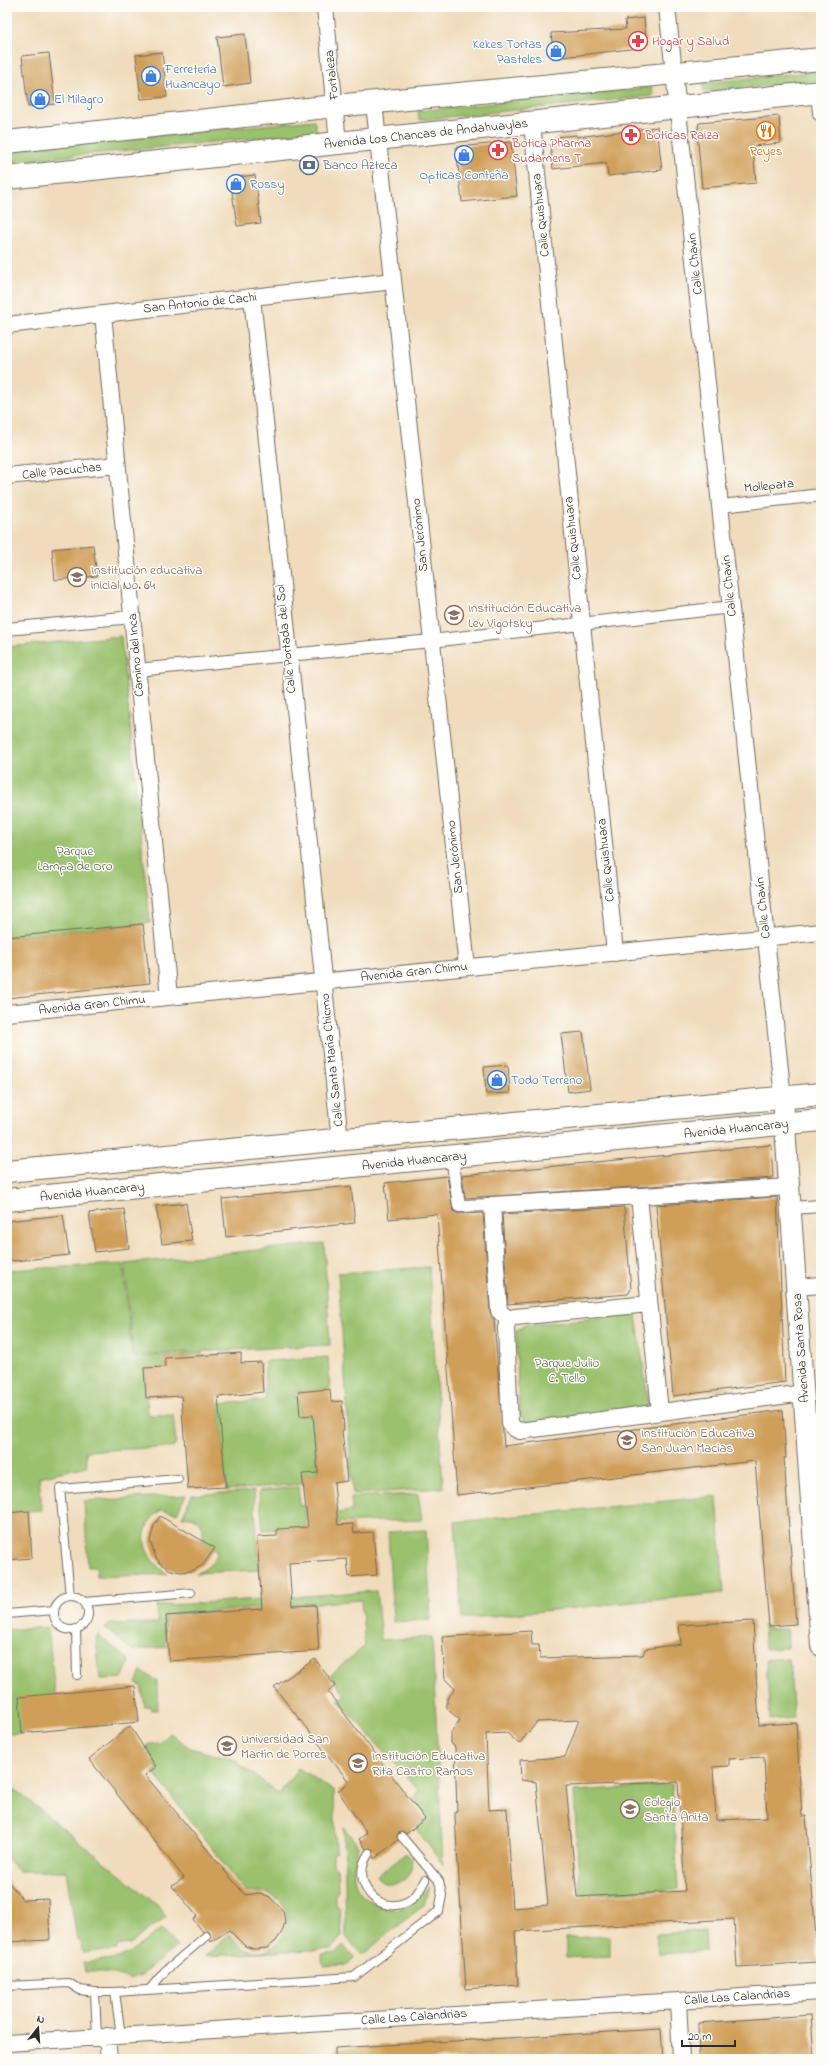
<svg xmlns="http://www.w3.org/2000/svg" width="828" height="2066" font-family="'Indie Flower',sans-serif">
<rect width="100%" height="100%" fill="#fdfcf7"/>
<filter id="ink" filterUnits="userSpaceOnUse"><feTurbulence type="fractalNoise" baseFrequency=".025" numOctaves="2"/><feDisplacementMap in="SourceGraphic" scale="8" xChannelSelector="R" yChannelSelector="G"/><feConvolveMatrix kernelMatrix="1 2 1 2 8 2 1 2 1" color-interpolation-filters="sRGB"/></filter>
<filter id="wash" filterUnits="userSpaceOnUse"><feTurbulence type="fractalNoise" baseFrequency=".012" numOctaves="4" result="noise"/><feDisplacementMap in="SourceGraphic" scale="16" xChannelSelector="R" yChannelSelector="G"/><feGaussianBlur stdDeviation="0.9" result="paint"/><feColorMatrix in="noise" values="0 0 0 0 0 0 0 0 0 0 0 0 0 0 0 0 0 1.4 0 .05"/><feComposite in="paint" operator="in"/></filter>
<g filter="url(#wash)">
<rect width="100%" height="100%" fill="#f0dcbc"/>
<path fill="#9ac16d" stroke="#62764c" d="M821,71V80L704,92L703,83Z
M652,87L653,96L419,120L418,111Z
M314,120L317,132L7,162V150Z
M121,636L150,923L7,937V647Z
M324,1243L330,1345L133,1355L125,1264Z
M123,1264L132,1357L202,1353V1360L192,1356L165,1358V1367L144,1368L148,1415H173L176,1444L174,1447L86,1451L87,1466L39,1477L42,1510L7,1512V1270Z
M429,1267L443,1488L353,1494L338,1273Z
M636,1314L649,1407L528,1425L519,1414L516,1331L525,1325Z
M328,1357L330,1389L295,1392V1398H298L300,1416L313,1415L318,1473L302,1474L303,1484L226,1490L219,1404L265,1400V1361Z
M298,1487L300,1506H305L306,1527L263,1530L259,1491Z
M254,1491L259,1570L196,1573C208,1569 213,1563 218,1552L202,1540C207,1526 197,1514 182,1517L192,1495Z
M418,1494L422,1520L330,1523V1514L352,1511L351,1497Z
M186,1495L177,1513L161,1510C134,1529 143,1559 168,1574L97,1577L96,1567H88L84,1501Z
M717,1496L724,1593L462,1619L455,1522Z
M426,1530L431,1620L393,1622L388,1532Z
M376,1591L381,1640L432,1637L443,1865L416,1828L429,1817L413,1798L419,1791L338,1700L345,1695L330,1675L365,1646L361,1600L165,1615L166,1647L132,1650L105,1628L110,1624L158,1623L157,1606Z
M763,1626L770,1629H787L788,1648L765,1649Z
M48,1627L55,1694L22,1733L7,1734V1630Z
M98,1635L130,1661L122,1678L100,1679L96,1637Z
M789,1658L794,1718L770,1720L766,1660Z
M141,1671L157,1681L158,1710H151L150,1706L145,1707L141,1686L136,1684Z
M170,1733L190,1748L235,1760L279,1794L298,1768L334,1791L336,1852L333,1855V1865L337,1868L338,1891L335,1895V1905L340,1908L342,1936L331,1949L205,1956L229,1934C234,1938 240,1946 245,1949C291,1969 308,1881 246,1893L153,1772L158,1768L146,1748L149,1744L160,1743Z
M7,1783L157,1905L166,1917L130,1944L117,1946V1950L82,1952L81,1941L77,1940L66,1871H18L7,1859Z
M672,1785L678,1889L580,1895L574,1791Z
M344,1827L358,1846C356,1855 353,1867 354,1877C356,1899 381,1912 403,1908C413,1905 422,1893 429,1886L424,1905L362,1955L346,1937Z
M406,1853C407,1855 410,1858 411,1861C416,1876 392,1895 376,1876Z
M162,1929L177,1946L141,1975L130,1979L108,1972H85L84,1963L118,1958L129,1953Z
M705,1931L706,1951L658,1954L656,1934Z
M610,1936V1956L566,1958V1938Z
M343,1945L354,1958L347,1965L323,1966L322,1955L335,1953Z"/>
<g id="blocks">
<path fill="#cf9e58" fill-rule="evenodd" d="M644,18L646,42L639,48L554,58L551,33L626,29L625,20Z
M245,34L250,83L223,87L217,37Z
M162,52L167,97L141,99L136,55Z
M49,53L55,104L28,107L22,56Z
M779,116L781,143L753,146L756,183L702,188L697,132L699,123Z
M657,127L662,170L608,176L606,163L553,169L550,144L556,137L576,135L577,137Z
M511,142L517,196L462,202L456,147Z
M255,175L261,223L237,226L230,178Z
M93,545L97,576L55,580L52,549Z
M143,924L150,983L7,998V937Z
M583,1032L590,1089L568,1092L561,1034Z
M508,1065L510,1093L486,1094L484,1067Z
M771,1145L773,1178L465,1198L462,1175Z
M447,1176L453,1211L459,1214L483,1213L490,1312L494,1320L504,1446L783,1410L786,1458H784L796,1624L769,1626L755,1461L457,1495L437,1214L389,1219L385,1183Z
M351,1186L355,1223L226,1237L222,1199Z
M777,1197L785,1382L673,1396L656,1205Z
M186,1203L192,1241L162,1244L156,1206Z
M624,1207L631,1289L628,1294L508,1304L502,1214Z
M124,1209L129,1248L95,1252L89,1213Z
M63,1215L69,1255L15,1261L7,1259V1221Z
M241,1353V1363L261,1362L263,1392L218,1397L226,1487L188,1489L181,1396L146,1398L144,1368L165,1367V1358Z
M330,1389L331,1402L342,1401L344,1430H342L347,1481L334,1483L338,1525L353,1524L354,1533L373,1532L377,1575L349,1577L347,1559L289,1563L292,1606L316,1605L319,1651L169,1661L166,1616L262,1609L257,1537L277,1536V1529L308,1527L302,1474L318,1473L313,1415L300,1416L298,1392Z
M29,1511L32,1558L7,1560V1513Z
M160,1516L215,1548L203,1565L192,1571L181,1572L171,1570L162,1565L156,1558L150,1541L154,1526Z
M753,1621L759,1725L796,1723L802,1816H806L818,1962L737,1967L734,1919L515,1931L518,1985L466,1989L455,1818V1812H457L455,1747L451,1743V1733L460,1720L447,1709V1699L455,1689L445,1679L442,1637L531,1631L532,1645H539L540,1658L643,1655L645,1649L681,1644L679,1625ZM579,1720L565,1757L520,1760L521,1780L536,1782L548,1905L513,1908L507,1809L489,1810L486,1734L507,1733L519,1744L537,1722ZM764,1757L767,1818L716,1820L713,1767L729,1766V1759ZM678,1782L685,1891L577,1897L566,1786Z
M315,1659L335,1686L328,1692L425,1819L406,1834L403,1832L399,1833L397,1836L398,1840L374,1859L373,1850L366,1849L359,1839L367,1833L338,1791L349,1782L274,1687Z
M135,1686L139,1722L22,1733L19,1697Z
M130,1726L156,1767L145,1775L245,1895L260,1893L270,1897L283,1911L285,1922L282,1932L276,1941L267,1948L254,1949L245,1946L229,1930L211,1942L210,1940V1933L207,1931L203,1932L193,1919L197,1916L172,1886L184,1878L89,1759Z
M7,1880L23,1900L48,1899L50,1940L7,1942Z
M811,2015L814,2059H699L698,2023Z
M661,2029L663,2059H335V2048Z"/>
</g>
</g>
<g filter="url(#ink)">
<use href="#blocks" fill-opacity="0" stroke="#70695e" stroke-width="1"/>
<g fill="none" stroke-linecap="round" stroke-linejoin="round">
<defs>
<path id="service" d="M70,1596L60,1489L178,1479
M54 1613a17 17 0 1 1 34 0a17 17 0 1 1-34 0Z
M84,1602L191,1593
M7,1614L54,1610
M76,1629L77,1675
M369,1853C347,1884 383,1921 413,1898C418,1894 422,1886 425,1880
M7,1986L69,1983L80,1990L95,1992H115L354,1977L439,1911L442,1895L439,1881L402,1837
M150,1989L165,1971L206,1936
M95,1992L97,2037
M115,1992L121,2036"/>
<path id="pedestrian" d="M721,506L821,495
M7,629L132,617
M137,670L431,641L731,607
M452,1157L459,1206L492,1205
M791,1208L821,1206"/>
<path id="minor" d="M325,7L338,143
M667,7L783,1098
M819,92L821,113
M374,103L467,967
M532,123L615,953
M252,297L340,1140
M103,314L169,997
M7,325L393,281
M7,476L117,465
M7,1013L821,932
M639,1196L660,1412
M796,1287L821,1285
M508,1319L499,1311L492,1205L790,1187
M508,1319L506,1328L510,1424L514,1428L519,1431L804,1393
M508,1319L515,1317L649,1304
M805,1421L821,1420
M678,2001L681,2059
M107,2036L109,2059
M7,2043L821,1992"/>
<path id="tertiary" d="M783,1098L821,1646"/>
<path id="secondary" d="M7,142L335,106L821,59
M7,178L821,92"/>
<path id="primary" d="M7,1171L821,1094
M7,1200L821,1120"/>
</defs>
<use href="#service" stroke="#70695e" stroke-width="10"/>
<use href="#pedestrian" stroke="#70695e" stroke-width="14"/>
<use href="#minor" stroke="#70695e" stroke-width="18"/>
<use href="#tertiary" stroke="#70695e" stroke-width="22"/>
<use href="#secondary" stroke="#70695e" stroke-width="24"/>
<use href="#primary" stroke="#70695e" stroke-width="24"/>
<use href="#service" stroke="#fff" stroke-width="8"/>
<use href="#pedestrian" stroke="#fff" stroke-width="12"/>
<use href="#minor" stroke="#fff" stroke-width="16"/>
<use href="#tertiary" stroke="#fff" stroke-width="20"/>
<use href="#secondary" stroke="#fff" stroke-width="22"/>
<use href="#primary" stroke="#fff" stroke-width="22"/>
</g>
</g>
<defs>
<symbol id="pharmacy-ring" viewBox="-11 -11 22 22"><circle r="9.5" fill="#fdfcf7" stroke="#e0444e" stroke-width="1.5"/><path d="M-2-6h4v4h4v4h-4v4h-4v-4h-4v-4h4Z" fill="#e0444e"/></symbol>
<symbol id="shop-ring" viewBox="-11 -11 22 22"><circle r="9.5" fill="#fdfcf7" stroke="#3f7fe0" stroke-width="1.5"/><path d="M-5-2.5h2.3a2.7 3.5 0 0 1 5.4 0H5L5.5 6h-11ZM-1.5-2.5h3a1.5 2.3 0 0 0-3 0Z" fill="#3f7fe0"/></symbol>
<symbol id="restaurant-ring" viewBox="-11 -11 22 22"><circle r="9.5" fill="#fdfcf7" stroke="#e8710a" stroke-width="1.5"/><path d="M-5-6h1v4h1v-4h1v4h1v-4h1v5L-1.5 .5V6h-2V.5L-5-1ZM5-6V6H3V1.5H1.5Q1.5-4 5-6Z" fill="#e8710a"/></symbol>
<symbol id="bank-ring" viewBox="-11 -11 22 22"><circle r="9.5" fill="#fdfcf7" stroke="#5c6f8a" stroke-width="1.5"/><path d="M-6-4H6V4H-6ZM0-2.3a2.3 2.3 0 1 0 0 4.6a2.3 2.3 0 1 0 0-4.6Z" fill="#5c6f8a"/></symbol>
<symbol id="school-ring" viewBox="-11 -11 22 22"><circle r="9.5" fill="#fdfcf7" stroke="#8d6e63" stroke-width="1.5"/><path d="M0-5L7-2L0 1L-7-2ZM-4 1L0 2.5L4 1V4Q0 6-4 4Z" fill="#8d6e63"/></symbol>
<symbol id="university-ring" viewBox="-11 -11 22 22"><circle r="9.5" fill="#fdfcf7" stroke="#8d6e63" stroke-width="1.5"/><path d="M0-5L7-2L0 1L-7-2ZM-4 1L0 2.5L4 1V4Q0 6-4 4Z" fill="#8d6e63"/></symbol>
</defs>
<g fill-rule="evenodd">
<use href="#pharmacy-ring" x="627" y="30" width="22" height="22"/>
<use href="#shop-ring" x="545" y="40" width="22" height="22"/>
<use href="#shop-ring" x="140" y="65" width="22" height="22"/>
<use href="#shop-ring" x="29" y="88" width="22" height="22"/>
<use href="#restaurant-ring" x="755" y="120" width="22" height="22"/>
<use href="#pharmacy-ring" x="620" y="124" width="22" height="22"/>
<use href="#pharmacy-ring" x="487" y="139" width="22" height="22"/>
<use href="#shop-ring" x="453" y="144" width="22" height="22"/>
<use href="#bank-ring" x="298" y="154" width="22" height="22"/>
<use href="#shop-ring" x="225" y="173" width="22" height="22"/>
<use href="#school-ring" x="66" y="566" width="22" height="22"/>
<use href="#school-ring" x="443" y="604" width="22" height="22"/>
<use href="#shop-ring" x="486" y="1069" width="22" height="22"/>
<use href="#school-ring" x="616" y="1429" width="22" height="22"/>
<use href="#university-ring" x="216" y="1735" width="22" height="22"/>
<use href="#school-ring" x="347" y="1752" width="22" height="22"/>
<use href="#school-ring" x="619" y="1798" width="22" height="22"/>
</g>
<g text-anchor="middle" dominant-baseline="central" stroke-width="3" stroke-linejoin="round" paint-order="stroke">
<g font-size="13" fill="#be3a42" stroke="#fdfcf7" text-anchor="start">
<text x="652" y="41">Hogar y Salud</text>
<text x="645" y="135">Boticas Raiza</text>
<text x="512" y="143">Botica Pharma<tspan x="512" dy="15">Sudameris T</tspan></text>
</g>
<g font-size="13" fill="#366cbe" stroke="#fdfcf7" text-anchor="start">
<text x="542" y="44" text-anchor="end">Kekes Tortas<tspan x="542" dy="15">Pasteles</tspan></text>
<text x="165" y="69">Ferretería<tspan x="165" dy="15">Huancayo</tspan></text>
<text x="54" y="99">El Milagro</text>
<text x="464" y="175" text-anchor="middle">Opticas Conteña</text>
<text x="250" y="184">Rossy</text>
<text x="511" y="1080">Todo Terreno</text>
</g>
<g font-size="13" fill="#2b2b2b" stroke="#fdfcf7">
<text transform="translate(332 75) rotate(-96)">Fortaleza</text>
<text transform="translate(426 134) rotate(-6)">Avenida Los Chancas de Andahuaylas</text>
<text transform="translate(541 215) rotate(-96)">Calle Quishuara</text>
<text transform="translate(695 264) rotate(-96)">Calle Chavín</text>
<text transform="translate(200 303) rotate(-6)">San Antonio de Cachi</text>
<text transform="translate(62 471) rotate(-6)">Calle Pacuchas</text>
<text transform="translate(769 486) rotate(-6)">Mollepata</text>
<text transform="translate(420 535) rotate(-96)">San Jerónimo</text>
<text transform="translate(573 538) rotate(-96)">Calle Quishuara</text>
<text transform="translate(729 586) rotate(-96)">Calle Chavín</text>
<text transform="translate(286 639) rotate(-96)">Calle Portada del Sol</text>
<text transform="translate(136 655) rotate(-95)">Camino del Inca</text>
<text transform="translate(455 857) rotate(-96)">San Jerónimo</text>
<text transform="translate(606 860) rotate(-96)">Calle Quishuara</text>
<text transform="translate(763 908) rotate(-96)">Calle Chavín</text>
<text transform="translate(414 972) rotate(-6)">Avenida Gran Chimu</text>
<text transform="translate(92 1005) rotate(-6)">Avenida Gran Chimu</text>
<text transform="translate(332 1060) rotate(-96)">Calle Santa María Chicmo</text>
<text transform="translate(736 1129) rotate(-6)">Avenida Huancaray</text>
<text transform="translate(414 1161) rotate(-6)">Avenida Huancaray</text>
<text transform="translate(92 1192) rotate(-6)">Avenida Huancaray</text>
<text transform="translate(801 1348) rotate(-94)">Avenida Santa Rosa</text>
<text transform="translate(737 1997) rotate(-4)">Calle Las Calandrias</text>
<text transform="translate(414 2017) rotate(-4)">Calle Las Calandrias</text>
</g>
<g font-size="13" fill="#c56008" stroke="#fdfcf7">
<text x="766" y="151">Reyes</text>
</g>
<g font-size="13" fill="#4e5e75" stroke="#fdfcf7" text-anchor="start">
<text x="323" y="165">Banco Azteca</text>
</g>
<g font-size="13" fill="#785e54" stroke="#fdfcf7" text-anchor="start">
<text x="91" y="570">Institución educativa<tspan x="91" dy="15">inicial No. 64</tspan></text>
<text x="468" y="608">Institución Educativa<tspan x="468" dy="15">Lev Vigotsky</tspan></text>
<text x="641" y="1433">Institución Educativa<tspan x="641" dy="15">San Juan Macias</tspan></text>
<text x="241" y="1739">Universidad San<tspan x="241" dy="15">Martín de Porres</tspan></text>
<text x="372" y="1756">Institución Educativa<tspan x="372" dy="15">Rita Castro Ramos</tspan></text>
<text x="644" y="1802">Colegio<tspan x="644" dy="15">Santa Anita</tspan></text>
</g>
<g font-size="13" fill="#526042" stroke="#fdfcf7">
<text x="75" y="851">Parque<tspan x="75" dy="15">Lampa de Oro</tspan></text>
<text x="567" y="1363">Parque Julio<tspan x="567" dy="15">C. Tello</tspan></text>
</g>
</g>
<rect width="828" height="2066" fill="none" stroke="#fdfcf7" stroke-width="24"/>
<g transform="translate(38 2028) rotate(17)" stroke="#fdfcf7" stroke-width="3" paint-order="stroke">
<path d="M0-3L7 15L0 10L-7 15Z" fill="#2b2b2b"/>
<text y="-6" font-size="11" font-weight="bold" text-anchor="middle" fill="#2b2b2b">N</text>
</g>
<path d="M682 2040v6h53v-6" fill="none" stroke="#2b2b2b" stroke-width="2"/>
<text x="688" y="2040" font-size="12" fill="#2b2b2b" stroke="#fdfcf7" stroke-width="3" paint-order="stroke">20 m</text>
</svg>
